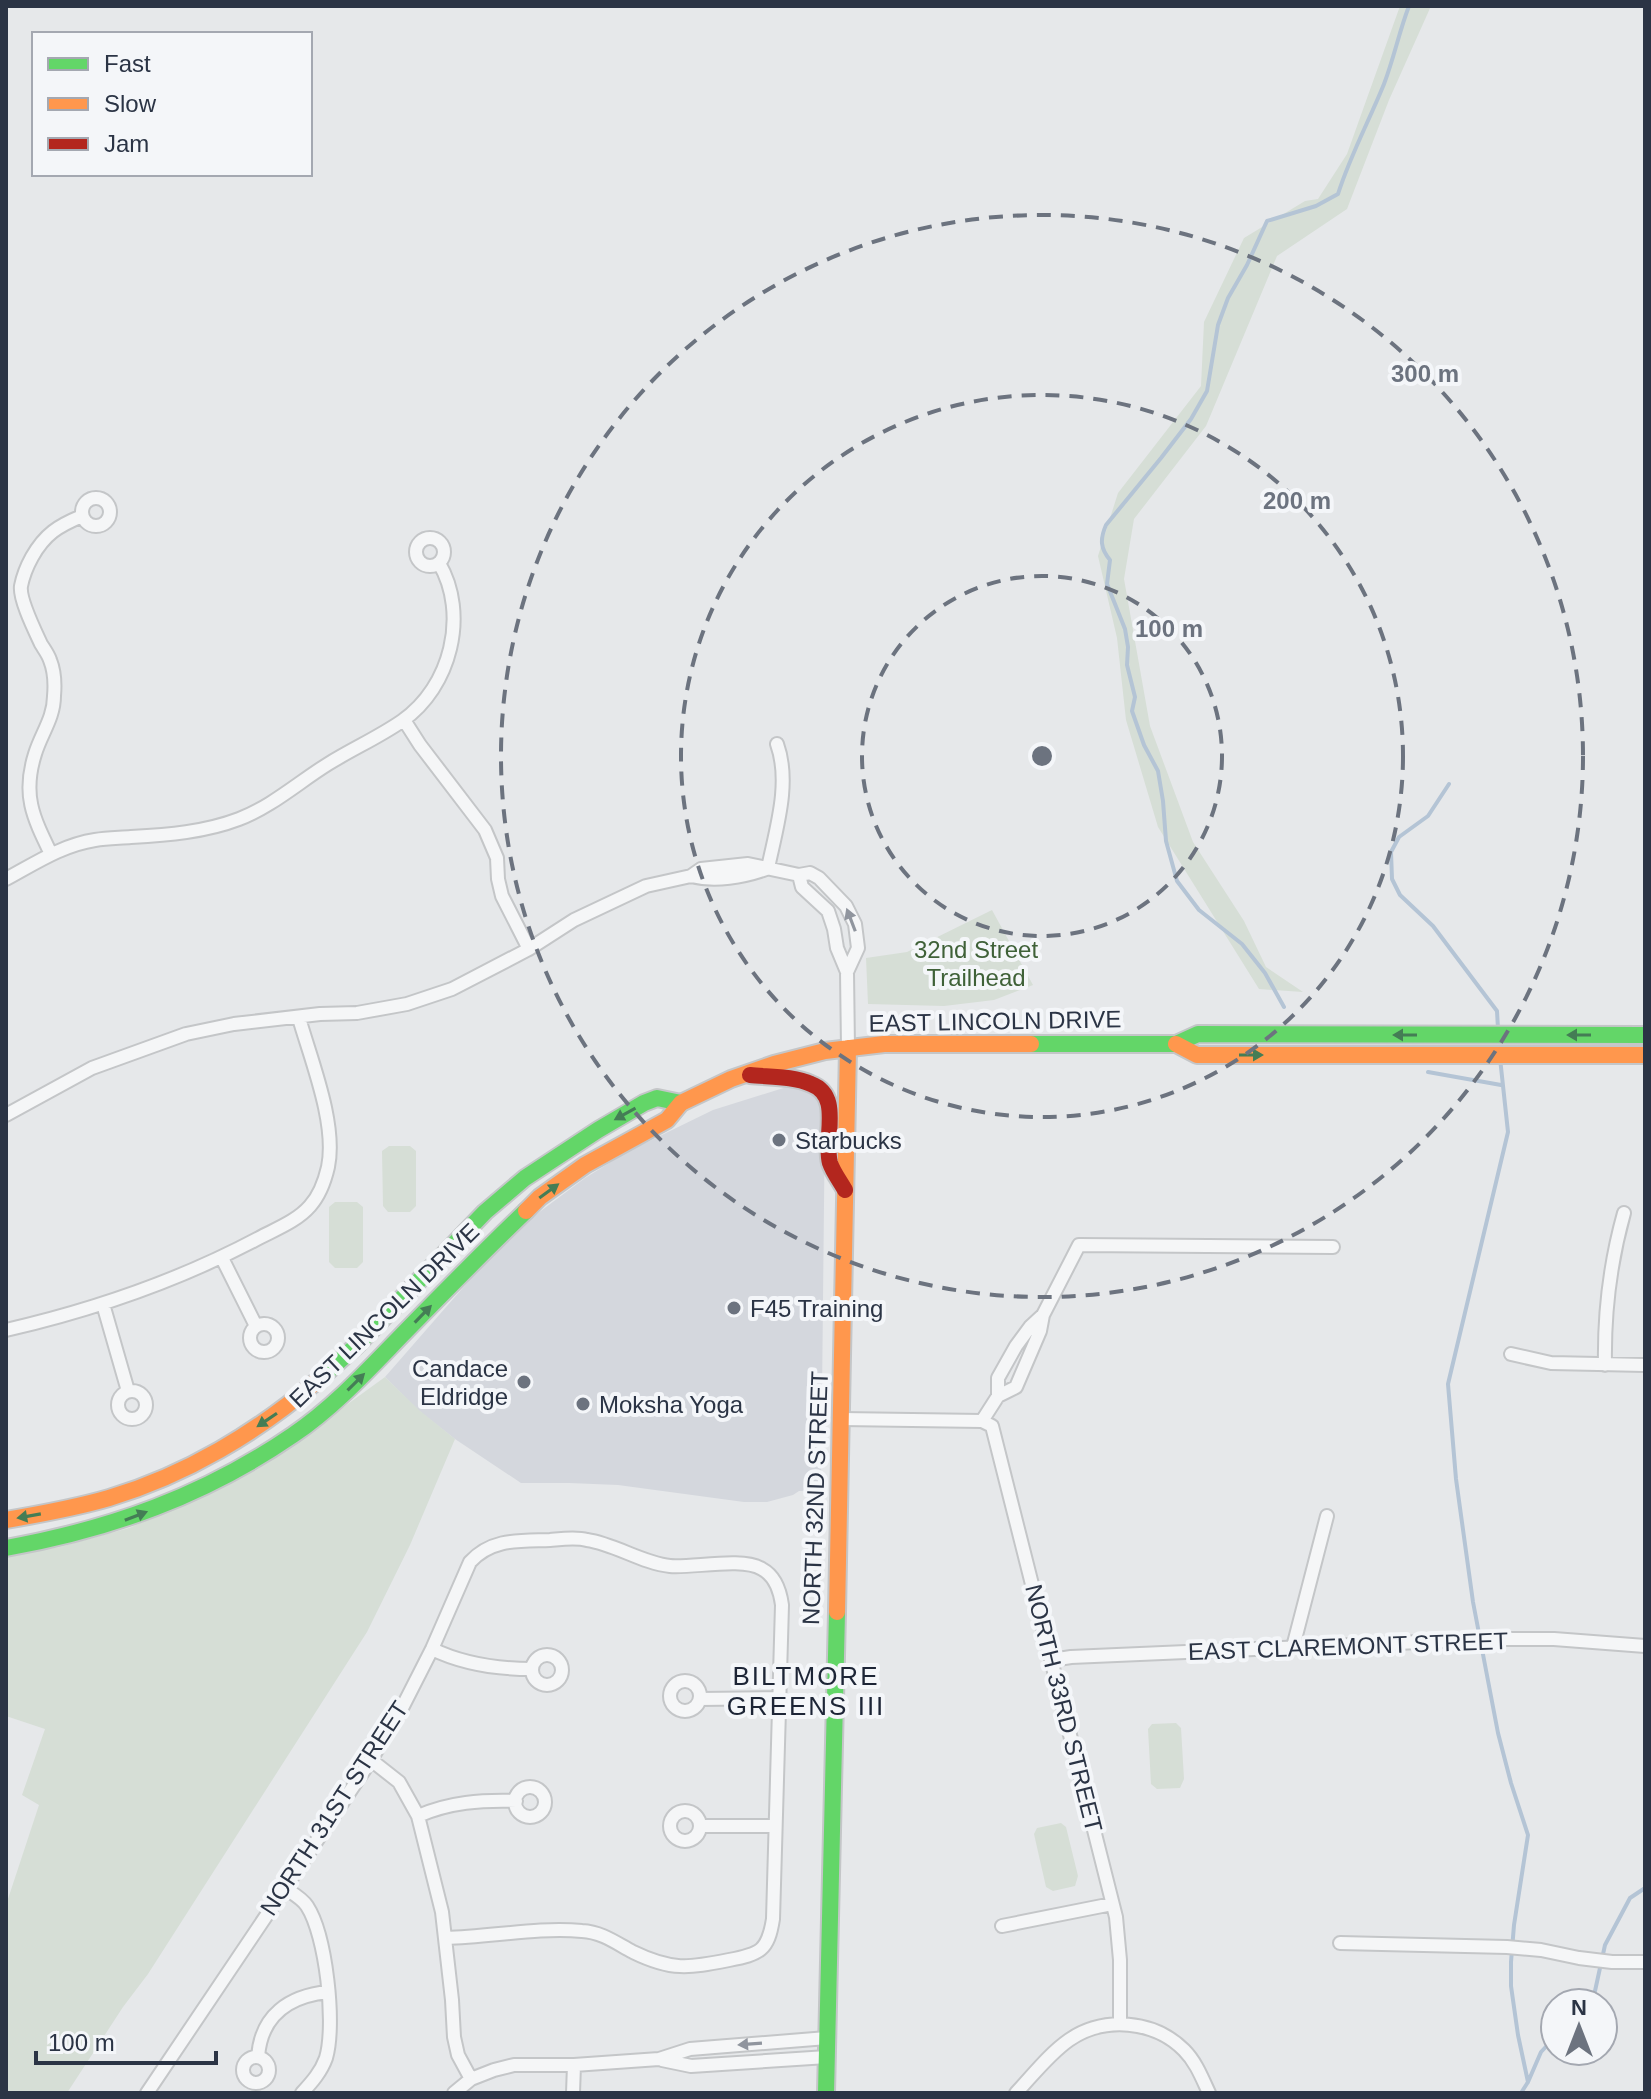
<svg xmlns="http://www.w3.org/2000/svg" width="1651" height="2099" font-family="Helvetica,sans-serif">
<rect width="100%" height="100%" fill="#e6e8ea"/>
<path fill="#d4d7dd" d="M793,1085L818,1093L825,1110L821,1490L799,1491L793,1495L767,1502H744L618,1485L569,1483H521L455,1439L419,1411L385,1377L495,1251L534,1216L585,1178L627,1152L713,1110Z"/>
<path fill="#d6ded6" d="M1400,6H1431L1389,100L1347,209L1277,256L1206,426L1134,519L1124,579L1150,726L1193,842L1244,921L1266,967L1303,992L1259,989L1158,827L1126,720L1117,638L1098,556L1118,493L1201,386L1204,322L1244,238L1305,201L1318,199L1347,154Z
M992,910L1033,985L994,1000L944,1006L868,1004L866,958L907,952Z
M389,1146H410L416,1151V1206L410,1212H388L383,1206L382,1151Z
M335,1202H357L363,1207V1262L357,1268H335L329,1262V1207Z
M385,1377L419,1410L455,1439L410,1545L367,1632L148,1974L123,2007L67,2093H6V1905L39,1805L22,1795L45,1729L6,1716V1556L60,1547L129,1528L200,1498L258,1469Z
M1176,1723L1181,1728L1184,1779L1180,1788L1157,1789L1151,1784L1148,1729L1152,1724Z
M1061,1823L1066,1827L1078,1876L1075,1886L1053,1891L1046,1887L1034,1834L1037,1828Z"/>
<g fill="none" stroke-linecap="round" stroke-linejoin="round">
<path stroke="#b4c4d5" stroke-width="4" d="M1449,784L1428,816L1399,837L1391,852L1392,879L1400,895L1433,926L1497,1011L1498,1029
M1284,1007L1265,973L1242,944L1199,910L1177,881L1166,841L1163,801L1158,771L1144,745L1132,711L1135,697L1127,665L1128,647L1125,629L1107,584L1110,560C1100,548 1100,539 1106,525L1161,458L1191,419L1207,391L1218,325L1228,298L1247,265L1267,221L1316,206L1338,194C1350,156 1369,121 1384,84C1394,58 1399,32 1409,6
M1500,1058L1508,1132L1448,1384L1456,1479L1473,1602L1498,1733L1511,1783L1528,1835L1514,1925L1511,1962V1986L1518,2035L1528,2082
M1428,1072L1501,1085
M1588,2003L1595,1991L1605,1945L1630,1898L1645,1888
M1521,2093L1528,2082L1541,2052L1555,2037"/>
<defs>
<path id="street" d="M82 512a14 14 0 1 1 28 0a14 14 0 1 1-28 0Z
M416 552a14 14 0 1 1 28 0a14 14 0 1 1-28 0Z
M404,720L420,745L485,830L497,858L498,879L502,896L529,949
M51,854C33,817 22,795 35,754C41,734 54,718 54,696C55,685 54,670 50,660C48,654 44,649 41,644C35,631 19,599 21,586C23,576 27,566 32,557C45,534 58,526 82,516
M768,868C776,829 791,783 777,744
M799,875L802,887L828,911L834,929L837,948L847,972L848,1048
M691,876C715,882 744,877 766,869
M6,879C34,864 62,845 95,840C107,838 119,838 131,837C168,835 205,832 239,819C271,807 299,782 328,764C352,749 379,737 402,721C451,687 469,614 439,563
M6,1115L92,1068L186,1034L234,1024L320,1014L357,1013L407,1004L452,989L529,949L574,920L646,886L691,876L701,869L748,864L799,875L810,873L819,878L846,906L855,924L858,948L847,972
M222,1258L256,1326
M103,1304L128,1391
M250 1338a14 14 0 1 1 28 0a14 14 0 1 1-28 0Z
M6,1330C93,1310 180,1280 259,1238C276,1229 297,1221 310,1206C319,1196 325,1180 328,1167C337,1124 311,1060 299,1018
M1511,1354L1551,1363L1645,1365
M1605,1365C1604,1312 1610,1263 1624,1213
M118 1405a14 14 0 1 1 28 0a14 14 0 1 1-28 0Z
M998,1396L1016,1387L1040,1331L1043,1315L1079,1245L1333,1247
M842,1419L982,1421L992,1426L1116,1917L1120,1960V2024
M982,1421L998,1396V1378L1016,1346L1030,1327L1043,1315
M1293,1647L1327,1516
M432,1649C463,1664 497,1669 532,1669
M532 1670a15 15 0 1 1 30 0a15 15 0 1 1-30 0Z
M1052,1660L1071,1657L1489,1639H1554L1645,1646
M670 1696a15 15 0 1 1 30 0a15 15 0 1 1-30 0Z
M700,1699L779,1698
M371,1760L399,1782L418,1816L442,1912L452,2000L454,2037L458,2055L471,2079
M515 1802a15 15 0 1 1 30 0a15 15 0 1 1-30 0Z
M670 1826a15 15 0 1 1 30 0a15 15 0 1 1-30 0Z
M418,1816C450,1802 481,1800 516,1801
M700,1826H775
M283,1887C292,1893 302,1898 307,1906C326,1935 336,2024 326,2058C321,2072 312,2082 302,2093
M1002,1926L1112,1904
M1340,1943L1507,1947L1541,1950L1579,1958L1612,1962H1645
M258,2057C261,2015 289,1996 328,1992
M243 2070a13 13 0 1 1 26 0a13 13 0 1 1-26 0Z
M662,2060L691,2066L827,2057
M147,2093L371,1760L403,1706L432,1649L470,1562C492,1538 520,1541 550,1540C562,1539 576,1537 587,1540C615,1544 642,1563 670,1566C693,1568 743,1557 762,1569C775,1576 780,1590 782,1605L773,1919C768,1951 760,1954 729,1960C688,1968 672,1971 633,1952C616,1943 602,1932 582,1931C537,1927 491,1937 446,1938
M454,2093L471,2079L494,2070L514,2065H574L659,2059L690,2049L827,2038
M573,2093L574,2065
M1016,2093C1033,2075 1049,2054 1069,2040C1104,2016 1154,2020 1184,2050C1196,2062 1202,2078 1209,2093"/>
<path id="fast" d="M1031,1044H1176L1198,1034L1645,1035
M318,1380L356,1346L485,1212L525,1178L598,1130L644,1103L657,1098L681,1103
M6,1548C111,1529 204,1496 293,1435C333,1408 367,1371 401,1336C442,1294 483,1252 526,1211
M826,2093L837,1612"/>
<path id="slow" d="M1176,1044L1197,1055H1645
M526,1211L540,1197L585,1165L667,1120L681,1103L731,1079L774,1064L825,1051L884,1044H1031
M6,1520C41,1514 75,1508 109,1498C186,1475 258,1432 318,1380
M837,1612L848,1048"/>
<path id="jam" d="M750,1075C769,1077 794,1076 811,1084C843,1096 823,1138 830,1163C833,1172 840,1181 845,1190"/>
</defs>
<use href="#street" stroke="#c4c6c8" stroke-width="16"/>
<use href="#fast" stroke="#c4c6c8" stroke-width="20"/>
<use href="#slow" stroke="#c4c6c8" stroke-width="20"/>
<use href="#jam" stroke="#c4c6c8" stroke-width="20"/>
<use href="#street" stroke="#f5f6f7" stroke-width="12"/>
<use href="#fast" stroke="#63d668" stroke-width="16"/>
<use href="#slow" stroke="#ff974d" stroke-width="16"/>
<use href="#jam" stroke="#b3261e" stroke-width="16"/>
</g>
<defs><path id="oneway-solid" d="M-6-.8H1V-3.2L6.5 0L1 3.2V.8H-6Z" transform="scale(2)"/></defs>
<g fill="#90959e">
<use href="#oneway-solid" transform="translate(851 920) rotate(-111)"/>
<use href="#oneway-solid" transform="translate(750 2044) rotate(176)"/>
</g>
<g fill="#447d55">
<use href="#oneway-solid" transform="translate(1405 1035) rotate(-180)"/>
<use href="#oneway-solid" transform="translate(1579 1035) rotate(180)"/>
<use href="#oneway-solid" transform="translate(1251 1055)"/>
<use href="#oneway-solid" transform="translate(625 1114) rotate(151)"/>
<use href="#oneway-solid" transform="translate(549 1191) rotate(-36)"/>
<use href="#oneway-solid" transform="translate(423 1314) rotate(-46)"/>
<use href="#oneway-solid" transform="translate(356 1382) rotate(-45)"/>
<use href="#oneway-solid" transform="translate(267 1420) rotate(146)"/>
<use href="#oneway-solid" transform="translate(29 1516) rotate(170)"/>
<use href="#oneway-solid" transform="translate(136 1516) rotate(-21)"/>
</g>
<g fill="none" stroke="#6c737f" stroke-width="4" stroke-dasharray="14 10">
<circle cx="1042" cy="756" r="180"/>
<circle cx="1042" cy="756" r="361"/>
<circle cx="1042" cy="756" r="541"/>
</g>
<g fill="#6c737f" stroke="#f4f6f9" stroke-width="3">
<circle cx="779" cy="1140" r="8"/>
<circle cx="734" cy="1308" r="8"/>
<circle cx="524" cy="1382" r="8"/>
<circle cx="583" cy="1404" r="8"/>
</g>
<g text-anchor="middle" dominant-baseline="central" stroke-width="8" stroke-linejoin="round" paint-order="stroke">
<g font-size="24" fill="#3f6138" stroke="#f4f6f9">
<text x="976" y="949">32nd Street<tspan x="976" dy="28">Trailhead</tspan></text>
</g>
<g font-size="24" fill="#2b3445" stroke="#f4f6f9">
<text transform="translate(995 1021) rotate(-1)">EAST LINCOLN DRIVE</text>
<text transform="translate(384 1315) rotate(-44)">EAST LINCOLN DRIVE</text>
<text transform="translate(815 1498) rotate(-88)">NORTH 32ND STREET</text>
<text transform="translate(1348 1646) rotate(-2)">EAST CLAREMONT STREET</text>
<text transform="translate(1064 1708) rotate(76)">NORTH 33RD STREET</text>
<text transform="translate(334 1808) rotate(-57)">NORTH 31ST STREET</text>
</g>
<g font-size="24" fill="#2b3445" stroke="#f4f6f9" text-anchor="start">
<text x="795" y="1140">Starbucks</text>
<text x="750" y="1308">F45 Training</text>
<text x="508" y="1368" text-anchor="end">Candace<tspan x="508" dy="28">Eldridge</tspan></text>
<text x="599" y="1404">Moksha Yoga</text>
</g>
<g font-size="26" letter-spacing="2" fill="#1d2536" stroke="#f4f6f9">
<text x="806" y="1676">BILTMORE<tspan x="806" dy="30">GREENS III</tspan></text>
</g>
</g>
<circle cx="1042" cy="756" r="12" fill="#6c737f" stroke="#f4f6f9" stroke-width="4"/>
<g font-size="24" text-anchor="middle" font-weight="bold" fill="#6c737f" stroke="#f4f6f9" stroke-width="8" stroke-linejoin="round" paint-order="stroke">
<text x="1425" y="382">300 m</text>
<text x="1297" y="509">200 m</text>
<text x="1169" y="637">100 m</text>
</g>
<rect width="1651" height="2099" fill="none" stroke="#2b3445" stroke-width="16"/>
<rect x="32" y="32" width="280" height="144" fill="#f4f6f9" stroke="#a4a8b1" stroke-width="2"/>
<rect x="48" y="58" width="40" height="12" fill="#63d668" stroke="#a4a8b1" stroke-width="2"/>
<text x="104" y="72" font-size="24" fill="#2b3445">Fast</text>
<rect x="48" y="98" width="40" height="12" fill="#ff974d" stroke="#a4a8b1" stroke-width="2"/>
<text x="104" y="112" font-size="24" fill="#2b3445">Slow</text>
<rect x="48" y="138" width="40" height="12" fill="#b3261e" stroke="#a4a8b1" stroke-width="2"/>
<text x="104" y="152" font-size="24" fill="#2b3445">Jam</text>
<g transform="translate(1579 2027)"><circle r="38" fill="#f4f6f9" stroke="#a4a8b1" stroke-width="2"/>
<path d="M0-6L14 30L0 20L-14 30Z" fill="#6c737f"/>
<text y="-12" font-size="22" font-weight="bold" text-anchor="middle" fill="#2b3445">N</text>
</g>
<path d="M36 2051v12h180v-12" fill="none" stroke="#2b3445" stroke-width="4"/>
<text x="48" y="2051" font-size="24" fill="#2b3445" stroke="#f4f6f9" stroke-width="6" paint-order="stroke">100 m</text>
</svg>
